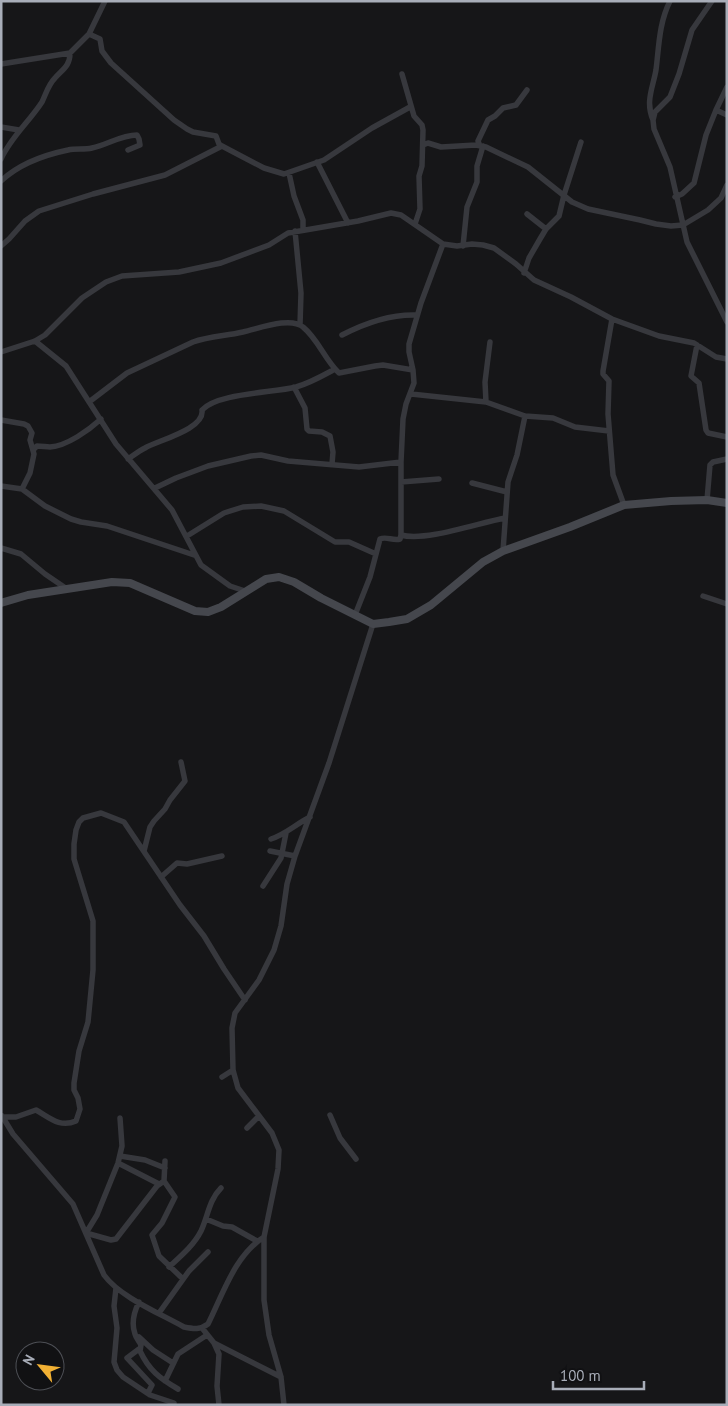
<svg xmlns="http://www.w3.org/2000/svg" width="728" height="1406" font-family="'PT Sans',sans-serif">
<rect width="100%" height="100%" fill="#161618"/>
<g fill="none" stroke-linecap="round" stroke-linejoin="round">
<path stroke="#37383d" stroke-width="5.5" d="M712,1L692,30L679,74L670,97L655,112L653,120L654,129L670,167L687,242L727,322
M89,34L100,39L102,51L111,63L174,120L187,129L193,132L216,136L219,144L222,146L264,168L284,174L324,160L372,128L410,107
M1,64L70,53
M402,74L414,116L422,125L423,130L422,166L419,176L420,209L415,224
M727,87L716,110L727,115
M653,120C645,102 653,87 656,70C659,46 659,23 670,1
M1,127L19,130
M423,145L428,143L441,147L476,145L486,147L528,167L572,202L588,209L640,220L656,224L671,226L683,225L708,210L721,198L727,185
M480,146L478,141L488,120L495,116L503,108L516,105L527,90
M1,159C11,137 29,122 42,102C46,94 48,85 55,78C63,69 70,66 70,53L89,34L105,1
M317,162L348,223
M289,173L294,196L303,220V230
M1,181C19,164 44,155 68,150C76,148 84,150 92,148C107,145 121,135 137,135L139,139L140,145L128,150
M675,197L682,194L694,183L706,135L716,110
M527,214L546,229
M295,231L301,293L300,325
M1,246L9,239L25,221L39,211L93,194L165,175L222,146
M463,246L467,207L477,182V166L483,146
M524,273L529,258L540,239L546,229L559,216L564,195L581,142
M612,319L603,371V374L609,381L608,414L613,475L624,505
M342,335C365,323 390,314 417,315
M35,341L66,366L116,444L172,510L201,565L230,586L245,591
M697,345L691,376L699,383L706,430L708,433L727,437
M1,352L35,341L45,335L82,298L106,282L122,276L179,272L221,263L269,245L288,233L358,221L391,213L401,215L443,244L457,246L472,244L483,245L494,248L516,264L534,280L571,297L612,319L659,336L694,343L716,357L727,359
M294,387L305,408L307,429L309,431L322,432L330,436L333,452L332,464
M411,394L486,402L525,416L553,418L575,427L609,431
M89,402L127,373L193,342C209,336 226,336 243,332C258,329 290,316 303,327C318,339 325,360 339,373L375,366L383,365L413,370
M486,402L485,382L490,342
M1,420L24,424L28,426L32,433L30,440L34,454L30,473L22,489
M34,449L37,446C42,446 46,447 50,447C67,446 89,430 101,419
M128,459C134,455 139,451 145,448C159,440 205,429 202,410C217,393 273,393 296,387C310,383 322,376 335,369
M401,482L439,479
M472,483L507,492
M1,486L22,489L45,506L71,519L81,522L107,526L194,555
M155,488L176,478L208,466L251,456L261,455L288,461L359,467L401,462
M707,500L710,465L713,462L727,459
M401,535C425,542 478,523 505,518
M187,536L224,513L243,507L261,506L284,511L335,542H349L376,554
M1,548L21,554L45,574L67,589
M503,551L508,482L517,455L525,416
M703,596L727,604
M355,615L370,577L380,539C386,536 393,541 400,539L401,535V462L403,419L406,404L414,383L413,370L409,352V344L421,303L443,244
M271,839C286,834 296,824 310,817
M144,851L150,827L154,821L165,809L170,800L185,781L181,762
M270,851L295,856
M161,877L177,863L187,864L222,856
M263,886L281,858L286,833
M222,1077L233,1070
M330,1115L340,1138L356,1159
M2,1116L13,1134L73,1204L104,1275C120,1297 159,1313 184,1327C194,1329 200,1330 208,1324C223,1294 235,1255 264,1237
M3,1117H16L36,1110C50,1118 60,1128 76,1121L80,1109L78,1098L74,1090V1083L79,1051L88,1022L93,970V921L74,859V844L76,830L79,822L83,818L101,813L124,822L180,905L204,936L224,969L245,1000
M120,1118L122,1146L118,1163L97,1215L86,1233L111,1240L116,1239L157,1186L164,1181
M247,1128L259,1116
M120,1156L145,1160L165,1168
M165,1161L164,1181L175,1197L162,1223L152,1235L159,1256L183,1279
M118,1163L159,1184
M206,1219L223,1226L232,1227L257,1241
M169,1267C181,1256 194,1245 201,1231C208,1216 209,1200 221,1188
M116,1288L114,1306L117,1328L114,1362L117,1370L123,1377L150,1395L174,1403
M139,1302C134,1312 131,1323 135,1334C136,1338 139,1341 141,1345L140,1351C149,1370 159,1378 178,1389
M159,1313L189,1271L208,1252
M202,1328L214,1343L281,1377
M139,1337L153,1350L173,1363
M214,1343L219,1354L217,1386L219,1405
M139,1349L127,1358L152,1385L148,1393
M165,1381L178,1354L207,1335
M284,1405L281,1377L269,1335L264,1300V1237L278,1169L279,1150L272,1133L238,1088L233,1070L232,1028L235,1013L259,980L274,950L281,926L287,884L295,856L329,763L373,624"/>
<path stroke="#45474d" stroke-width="8" d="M1,603L28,595L112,582L130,583L195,611L208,612L221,607L266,579L279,577L294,582L321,598L373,624L389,622L407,619L431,605L483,562L503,551L570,527L624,505L671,501L707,500L727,503"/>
</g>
<rect width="728" height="1406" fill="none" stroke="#a8adb8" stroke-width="5"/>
<g transform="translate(40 1366) rotate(299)"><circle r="24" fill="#111113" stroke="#4d4f55"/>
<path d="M0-4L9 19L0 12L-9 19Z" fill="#f2b134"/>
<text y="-8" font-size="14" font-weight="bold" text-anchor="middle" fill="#a8adb8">N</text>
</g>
<path d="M553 1381v8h91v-8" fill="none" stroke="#a8adb8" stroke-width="2.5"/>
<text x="560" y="1381" font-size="15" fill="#a8adb8" stroke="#111113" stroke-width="4" paint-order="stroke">100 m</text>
</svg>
